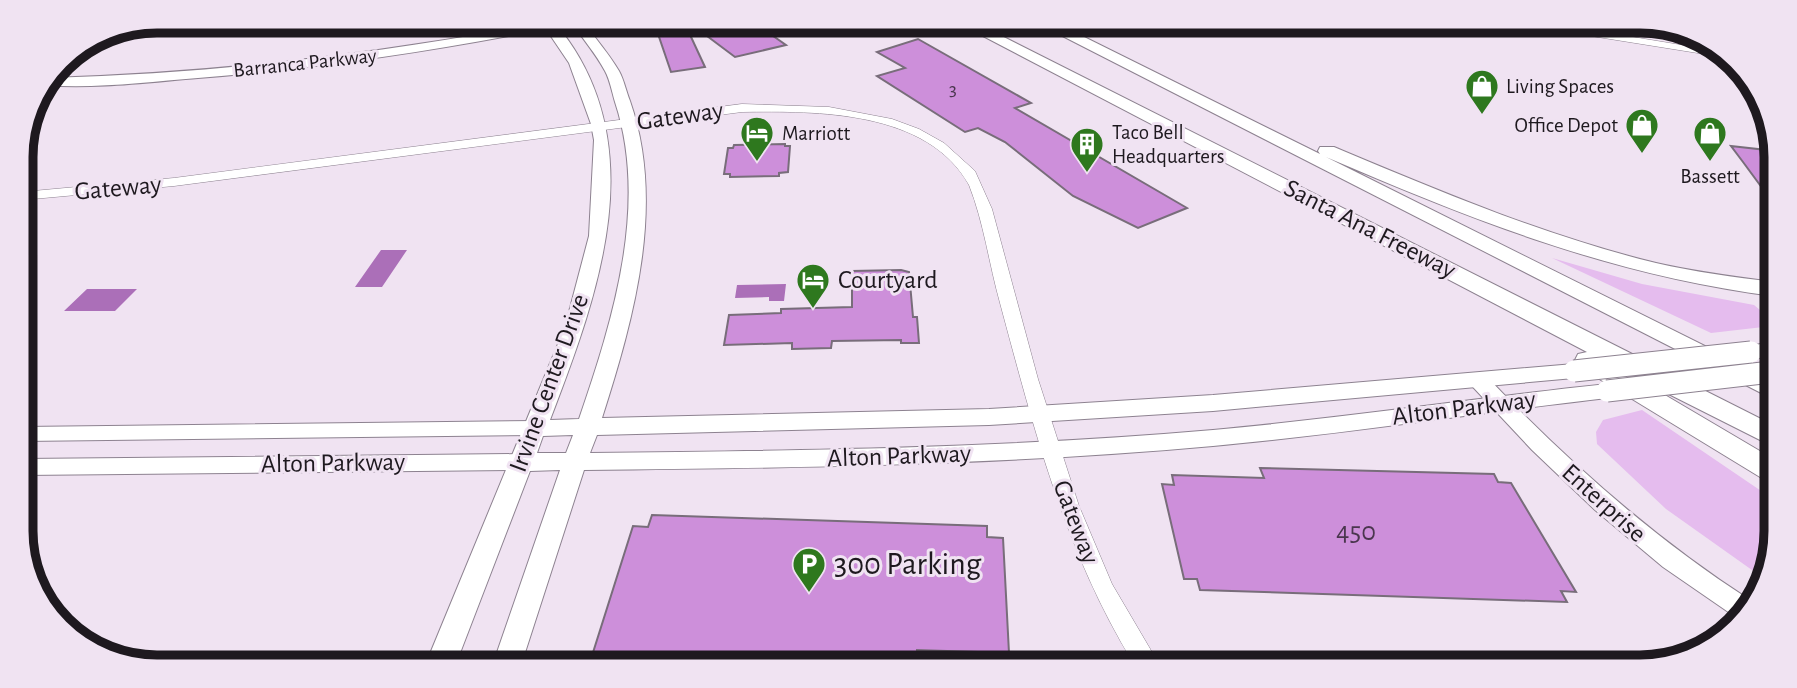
<svg xmlns="http://www.w3.org/2000/svg" width="1797" height="688" font-family="'Alegreya Sans',sans-serif">
<rect width="100%" height="100%" fill="#f0e3f2"/>
<path fill="#e5bcee" d="M1552,258L1642,284L1754,305L1767,316L1769,314L1766,307H1772V326L1711,333Z
M1642,410L1770,497L1769,570L1759,575L1666,509L1597,444L1596,432L1603,420Z"/>
<path fill="#ab6fb8" d="M381,250H407L382,287H355Z
M786,284L784,301H769V297L735,298L737,285Z
M87,289H137L115,311H64Z"/>
<path fill="#cd8fda" stroke="#786d7a" stroke-width="2" d="M685,24L705,67L671,72L656,28Z
M691,24H756L786,45L735,57Z
M918,39L1031,103L1015,108L1187,208L1138,228L1073,196L1005,142L978,128L965,132L877,76L905,68L877,52Z
M785,144V146H790L788,172L779,173V176L730,177V174H724L728,148H733L734,145Z
M1731,146L1775,151L1774,204L1743,162Z
M901,270L909,272L913,317H917L919,343H901V340L832,341L831,348L792,349V343L724,345L729,315L781,313V309L852,307V271Z
M1260,468L1494,474L1498,482L1511,483L1576,592L1561,591L1567,602L1200,590L1197,579H1184L1162,484L1174,485L1172,475L1264,478Z
M652,515L987,526V537L1003,538L1009,653L917,650V663L773,660V663L590,662L633,526L648,527Z"/>
<g fill="none" stroke-linecap="round" stroke-linejoin="round">
<defs>
<path id="tertiary" d="M1555,28H1578L1718,51L1729,58L1560,31Z
M742,104L829,107L892,119L919,129L944,143L975,171L992,209L1038,379L1079,506L1112,584L1159,664H1134C1065,552 1034,429 1000,303C989,264 984,223 969,185C927,110 817,111 742,112L174,186L22,200V192L174,178Z"/>
<path id="secondary" d="M543,23H566L560,26C440,50 320,68 198,78C148,82 94,89 44,85L50,78C216,73 379,54 543,23Z
M1479,374L1486,376C1567,461 1652,537 1750,600L1737,618L1663,567L1595,510L1532,450L1472,386L1469,381L1472,376Z
M535,421L543,423L546,428L543,433L535,435L23,441V427Z
M521,454L529,456L532,462L529,468L521,470L23,475V459Z"/>
<path id="primary" d="M542,23H555C655,142 599,292 550,420L579,419C613,320 649,205 615,102C612,92 610,80 605,71C596,54 583,39 572,23H584C596,39 609,54 619,71C624,80 626,91 630,101C666,204 634,318 602,418L989,409L1213,395L1574,364L1582,366L1585,371L1582,376L1574,378L1213,411L989,425L597,435L590,453C798,451 1006,448 1213,430C1345,418 1476,398 1607,384L1615,386L1618,391L1615,396L1607,398C1476,413 1345,434 1213,446C1004,465 794,468 584,470L522,662L494,661L560,470L530,471L457,661H427L565,327L589,236L594,140L591,124L569,63ZM573,435L566,453H537L543,436Z
M1772,342V356L1751,359L1744,357L1740,352L1744,347Z"/>
<path id="motorway" d="M962,25H980L1771,424L1770,445L1631,375L1770,457V480L1760,477L1578,366L1575,360L1578,354L1587,352Z
M1041,25H1060L1320,154L1318,151L1320,147H1334C1439,191 1545,236 1656,263C1695,272 1734,277 1773,282V296C1611,275 1475,221 1326,157L1771,379V398Z"/>
</defs>
<use href="#tertiary" stroke="#8d8290" stroke-width="1"/>
<use href="#secondary" stroke="#8d8290" stroke-width="2"/>
<use href="#primary" stroke="#8d8290" stroke-width="2"/>
<use href="#motorway" stroke="#8d8290" stroke-width="2"/>
<use href="#tertiary" fill="#fff" fill-rule="evenodd"/>
<use href="#secondary" fill="#fff" fill-rule="evenodd"/>
<use href="#primary" fill="#fff" fill-rule="evenodd"/>
<use href="#motorway" fill="#fff" fill-rule="evenodd"/>
<defs>
<path id="primary-bridge" d="M1574,371L1751,352
M1607,391L1771,372"/>
</defs>
<use href="#primary-bridge" stroke="#8d8290" stroke-width="23" stroke-linecap="butt"/>
<use href="#primary-bridge" stroke="#fff" stroke-width="21"/>
</g>
<defs>
<symbol id="shop-pin" viewBox="-11 -11 22 30"><path d="M0 17L-7.5 6A9.5 9.5 0 1 1 7.5 6Z" fill="#2e781e" stroke="#f0e3f2"/><path d="M-5-2.5h2.3a2.7 3.5 0 0 1 5.4 0H5L5.5 6h-11ZM-1.5-2.5h3a1.5 2.3 0 0 0-3 0Z" fill="#fff"/></symbol>
<symbol id="hotel-pin" viewBox="-11 -11 22 30"><path d="M0 17L-7.5 6A9.5 9.5 0 1 1 7.5 6Z" fill="#2e781e" stroke="#f0e3f2"/><path d="M-6-4.5h1.5V1H6V5H4.5V3h-9V5H-6ZM-4 0a1.8 1.8 0 1 1 3.6 0ZM.5 0V-2.5h3Q6-2.5 6 0Z" fill="#fff"/></symbol>
<symbol id="building-pin" viewBox="-11 -11 22 30"><path d="M0 17L-7.5 6A9.5 9.5 0 1 1 7.5 6Z" fill="#2e781e" stroke="#f0e3f2"/><path d="M-4-6H4V6H1V3H-1V6H-4ZM-2.5-4.3h1.7v1.8h-1.7ZM.8-4.3h1.7v1.8H.8ZM-2.5-1h1.7V.8h-1.7ZM.8-1h1.7V.8H.8Z" fill="#fff"/></symbol>
<symbol id="parking-pin" viewBox="-11 -11 22 30"><path d="M0 17L-7.5 6A9.5 9.5 0 1 1 7.5 6Z" fill="#2e781e" stroke="#f0e3f2"/><path d="M-3.5-5.5H1a3.5 3.5 0 0 1 0 7H-1V5.5H-3.5ZM-1-3.4V-.6H.8a1.4 1.4 0 0 0 0-2.8Z" fill="#fff"/></symbol>
</defs>
<g fill-rule="evenodd">
<use href="#shop-pin" x="1463" y="67" width="38" height="52"/>
<use href="#shop-pin" x="1623" y="106" width="38" height="52"/>
<use href="#hotel-pin" x="738" y="114" width="38" height="52"/>
<use href="#shop-pin" x="1691" y="114" width="38" height="52"/>
<use href="#building-pin" x="1068" y="125" width="38" height="52"/>
<use href="#hotel-pin" x="794" y="261" width="38" height="52"/>
<use href="#parking-pin" x="790" y="545" width="38" height="52"/>
</g>
<g text-anchor="middle" dominant-baseline="central" stroke-width="6" stroke-linejoin="round" paint-order="stroke">
<g font-size="19" fill="#4a364e">
<text x="953" y="89">3</text>
</g>
<g font-size="21" fill="#1e191f" stroke="#f0e3f2">
<text transform="translate(305 63) rotate(-6)">Barranca Parkway</text>
</g>
<g font-size="21" fill="#1e191f" stroke="#f0e3f2" text-anchor="start">
<text x="1506" y="86">Living Spaces</text>
<text x="1618" y="125" text-anchor="end">Office Depot</text>
<text x="1112" y="132">Taco Bell<tspan x="1112" dy="24">Headquarters</tspan></text>
<text x="782" y="133">Marriott</text>
<text x="1710" y="176" text-anchor="middle">Bassett</text>
</g>
<g font-size="26" fill="#1e191f" stroke="#f0e3f2">
<text transform="translate(680 116) rotate(-8)">Gateway</text>
<text transform="translate(118 188) rotate(-5)">Gateway</text>
<text transform="translate(1370 229) rotate(27)">Santa Ana Freeway</text>
<text transform="translate(549 383) rotate(-70)">Irvine Center Drive</text>
<text transform="translate(1464 408) rotate(-7)">Alton Parkway</text>
<text transform="translate(899 456) rotate(-2)">Alton Parkway</text>
<text transform="translate(333 463) rotate(-1)">Alton Parkway</text>
<text transform="translate(1604 503) rotate(42)">Enterprise</text>
<text transform="translate(1076 522) rotate(69)">Gateway</text>
</g>
<g font-size="26" fill="#1e191f" stroke="#f0e3f2" text-anchor="start">
<text x="838" y="280">Courtyard</text>
</g>
<g font-size="28" fill="#4a364e">
<text x="1356" y="532">450</text>
</g>
<g font-size="32" fill="#1e191f" stroke="#f0e3f2" text-anchor="start">
<text x="834" y="564">300 Parking</text>
</g>
</g>
<path d="M0 0H1797V688H0ZM157 33H1640A124 124 0 0 1 1764 157V531A124 124 0 0 1 1640 655H157A124 124 0 0 1 33 531V157A124 124 0 0 1 157 33Z" fill="#f0e3f2" fill-rule="evenodd"/>
<path fill="none" stroke="#1e191f" stroke-width="9" d="M157 33H1640A124 124 0 0 1 1764 157V531A124 124 0 0 1 1640 655H157A124 124 0 0 1 33 531V157A124 124 0 0 1 157 33Z"/>
</svg>
